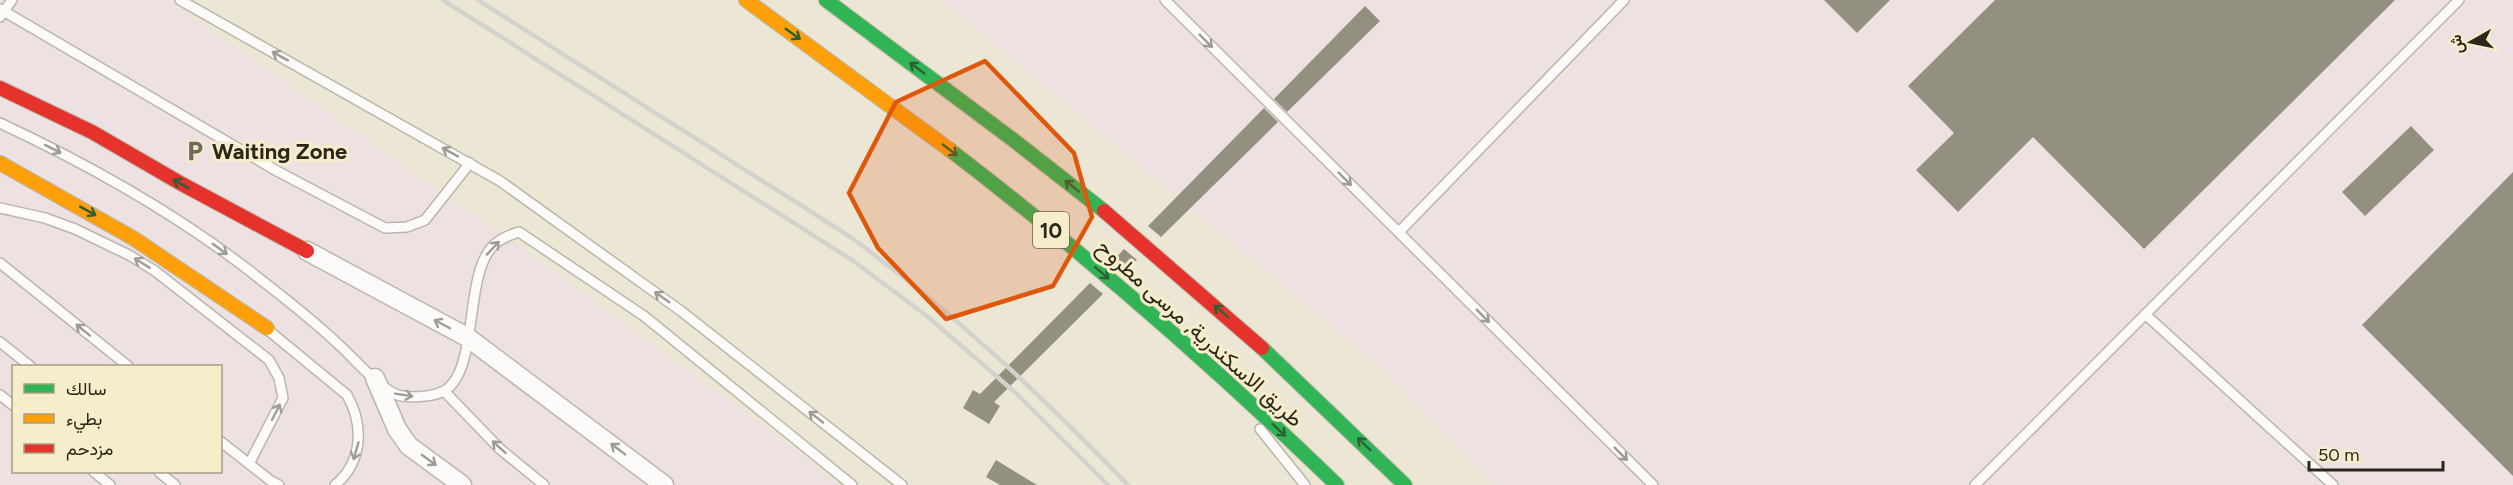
<svg xmlns="http://www.w3.org/2000/svg" width="2513" height="485" font-family="Figtree,Vazirmatn,sans-serif">
<rect width="100%" height="100%" fill="#ece7d5"/>
<path fill="#eee1e2" fill-rule="evenodd" d="M0,0H168L536,258L803,455L839,485H0ZM14,366H220V472H14Z
M941,0H2513V485H1494L1373,361Z"/>
<path fill="#949081" d="M1824,0H1890L1857,33Z
M1995,0H2395L2144,249L2033,137L1958,212L1916,170L1954,133L1908,86Z
M1365,6L1380,21L1287,112L1274,99Z
M1264,108L1278,122L1161,237L1148,226Z
M2411,126L2434,150L2365,216L2342,192Z
M2513,172V476L2362,325Z
M1124,249L1137,260L1127,271L1114,260Z
M1090,283L1103,294L994,402L1000,406L989,424L963,408L973,390L980,394Z
M996,460L1037,485H1000L986,477Z"/>
<g fill="none" stroke-linecap="round" stroke-linejoin="round">
<defs>
<path id="lane" d="M180,0L500,181L681,311L902,485
M1165,0L1653,485
M0,9L277,171L385,228L407,227L425,220L470,163
M0,17L12,0
M0,123C92,166 181,216 260,279C287,300 313,320 337,343C354,358 375,384 395,394C407,399 433,397 444,391C479,371 464,277 492,247C499,239 509,235 519,232L644,316L852,485
M0,208L45,218L75,229L129,255L155,271L269,360L279,378L283,398L249,464
M1399,232L1624,0
M0,263L128,366
M2145,314L2333,485
M268,330L347,395C364,425 363,462 335,485
M0,342L30,366
M444,391L500,449L544,485
M0,395L14,406
M1260,429L1305,485
M220,441L271,481L279,485
M94,472L110,485
M159,472L175,485
M1975,485L2459,0"/>
<path id="street" d="M307,251L467,337L664,485
M375,378L397,429L409,446L462,485"/>
<path id="fast" d="M826,0L1016,142L1104,211
M950,150C1086,254 1214,366 1337,485
M1262,348L1405,485"/>
<path id="slow" d="M746,0L950,150
M0,163L133,238L267,328"/>
<path id="jam" d="M0,88L92,132L180,183L307,251
M1104,211L1262,348"/>
</defs>
<use href="#lane" stroke="#bab7a8" stroke-width="12"/>
<use href="#street" stroke="#bab7a8" stroke-width="21"/>
<use href="#fast" stroke="#bab7a8" stroke-width="16"/>
<use href="#slow" stroke="#bab7a8" stroke-width="16"/>
<use href="#jam" stroke="#bab7a8" stroke-width="16"/>
<use href="#lane" stroke="#fcfbf9" stroke-width="9"/>
<use href="#street" stroke="#fcfbf9" stroke-width="18"/>
<use href="#fast" stroke="#30b455" stroke-width="14"/>
<use href="#slow" stroke="#ff9f0a" stroke-width="14"/>
<use href="#jam" stroke="#e5322d" stroke-width="14"/>
<path stroke="#d3d2cc" stroke-width="4.5" d="M443,0L852,260L927,316L1017,394L1108,485
M478,0L846,234C949,308 1040,394 1128,485"/>
</g>
<defs><path id="oneway-shaft" d="M-6 0H5M1.5-3L5.5 0L1.5 3" fill="none" stroke-width="1.6" stroke-linecap="round" stroke-linejoin="round" transform="scale(1.5)"/></defs>
<g stroke="#2d6032">
<use href="#oneway-shaft" transform="translate(793 34) rotate(36)"/>
<use href="#oneway-shaft" transform="translate(917 68) rotate(-143)"/>
<use href="#oneway-shaft" transform="translate(950 150) rotate(37)"/>
<use href="#oneway-shaft" transform="translate(181 184) rotate(-151)"/>
<use href="#oneway-shaft" transform="translate(1072 186) rotate(-141)"/>
<use href="#oneway-shaft" transform="translate(88 211) rotate(29)"/>
<use href="#oneway-shaft" transform="translate(1102 273) rotate(41)"/>
<use href="#oneway-shaft" transform="translate(1221 311) rotate(-139)"/>
<use href="#oneway-shaft" transform="translate(1279 430) rotate(43)"/>
<use href="#oneway-shaft" transform="translate(1364 444) rotate(-136)"/>
</g>
<g stroke="#9e9c95">
<use href="#oneway-shaft" transform="translate(1206 41) rotate(45)"/>
<use href="#oneway-shaft" transform="translate(280 56) rotate(-151)"/>
<use href="#oneway-shaft" transform="translate(53 149) rotate(27)"/>
<use href="#oneway-shaft" transform="translate(450 152) rotate(-151)"/>
<use href="#oneway-shaft" transform="translate(1345 179) rotate(45)"/>
<use href="#oneway-shaft" transform="translate(493 248) rotate(-47)"/>
<use href="#oneway-shaft" transform="translate(220 249) rotate(36)"/>
<use href="#oneway-shaft" transform="translate(142 263) rotate(-148)"/>
<use href="#oneway-shaft" transform="translate(662 297) rotate(-145)"/>
<use href="#oneway-shaft" transform="translate(1483 316) rotate(45)"/>
<use href="#oneway-shaft" transform="translate(442 324) rotate(-152)"/>
<use href="#oneway-shaft" transform="translate(83 330) rotate(-141)"/>
<use href="#oneway-shaft" transform="translate(404 395) rotate(9)"/>
<use href="#oneway-shaft" transform="translate(276 412) rotate(-63)"/>
<use href="#oneway-shaft" transform="translate(816 417) rotate(-142)"/>
<use href="#oneway-shaft" transform="translate(499 447) rotate(-138)"/>
<use href="#oneway-shaft" transform="translate(618 449) rotate(-143)"/>
<use href="#oneway-shaft" transform="translate(356 451) rotate(106)"/>
<use href="#oneway-shaft" transform="translate(1621 454) rotate(45)"/>
<use href="#oneway-shaft" transform="translate(429 460) rotate(36)"/>
</g>
<path fill="#df570d" fill-opacity="0.2" stroke="#df570d" stroke-width="4.5" stroke-linejoin="round" d="M985,61L1074,153L1092,217L1053,286L946,319L878,248L849,193L896,102Z"/>
<defs>
<symbol id="parking-bare" viewBox="-9 -9 18 18"><path d="M-3.5-5.5H1a3.5 3.5 0 0 1 0 7H-1V5.5H-3.5ZM-1-3.4V-.6H.8a1.4 1.4 0 0 0 0-2.8Z" fill="#6f6b5c" stroke="#f6edcb" stroke-width="2.5" paint-order="stroke"/></symbol>
</defs>
<g fill-rule="evenodd">
<use href="#parking-bare" x="180" y="136" width="30" height="30"/>
</g>
<g text-anchor="middle" dominant-baseline="central" stroke-width="6" stroke-linejoin="round" paint-order="stroke">
<rect fill="#f6edcb" stroke="#686350" stroke-width="1.5" x="1033" y="212" width="36" height="36" rx="4.5"/>
<g font-size="21" font-weight="bold" fill="#2b281b">
<text x="1051" y="230">10</text>
</g>
<g font-size="22" font-weight="bold" fill="#2b281b" stroke="#f6edcb" text-anchor="start">
<text x="212" y="151">Waiting Zone</text>
</g>
<g font-size="22" fill="#2b281b" stroke="#f6edcb">
<text transform="translate(1200 333) rotate(42)">طريق الاسكندرية, مرسى مطروح</text>
</g>
</g>
<rect x="12" y="365" width="210" height="108" fill="#f6edcb" stroke="#a59e85" stroke-width="1.5"/>
<rect x="24" y="384" width="30" height="9" fill="#30b455" stroke="#a59e85" stroke-width="1.5"/>
<text x="66" y="395" font-size="18" fill="#2b281b">سالك</text>
<rect x="24" y="414" width="30" height="9" fill="#ff9f0a" stroke="#a59e85" stroke-width="1.5"/>
<text x="66" y="425" font-size="18" fill="#2b281b">بطيء</text>
<rect x="24" y="444" width="30" height="9" fill="#e5322d" stroke="#a59e85" stroke-width="1.5"/>
<text x="66" y="455" font-size="18" fill="#2b281b">مزدحم</text>
<g transform="translate(2471 42) rotate(261)" stroke="#f6edcb" stroke-width="4.5" paint-order="stroke">
<path d="M0-4.5L10 22L0 15L-10 22Z" fill="#2b281b"/>
<text y="-9" font-size="16" font-weight="bold" text-anchor="middle" fill="#2b281b">ش</text>
</g>
<path d="M2309 461v9h134v-9" fill="none" stroke="#2b281b" stroke-width="3"/>
<text x="2318" y="461" font-size="18" fill="#2b281b" stroke="#f6edcb" stroke-width="4.5" paint-order="stroke">50 m</text>
</svg>
